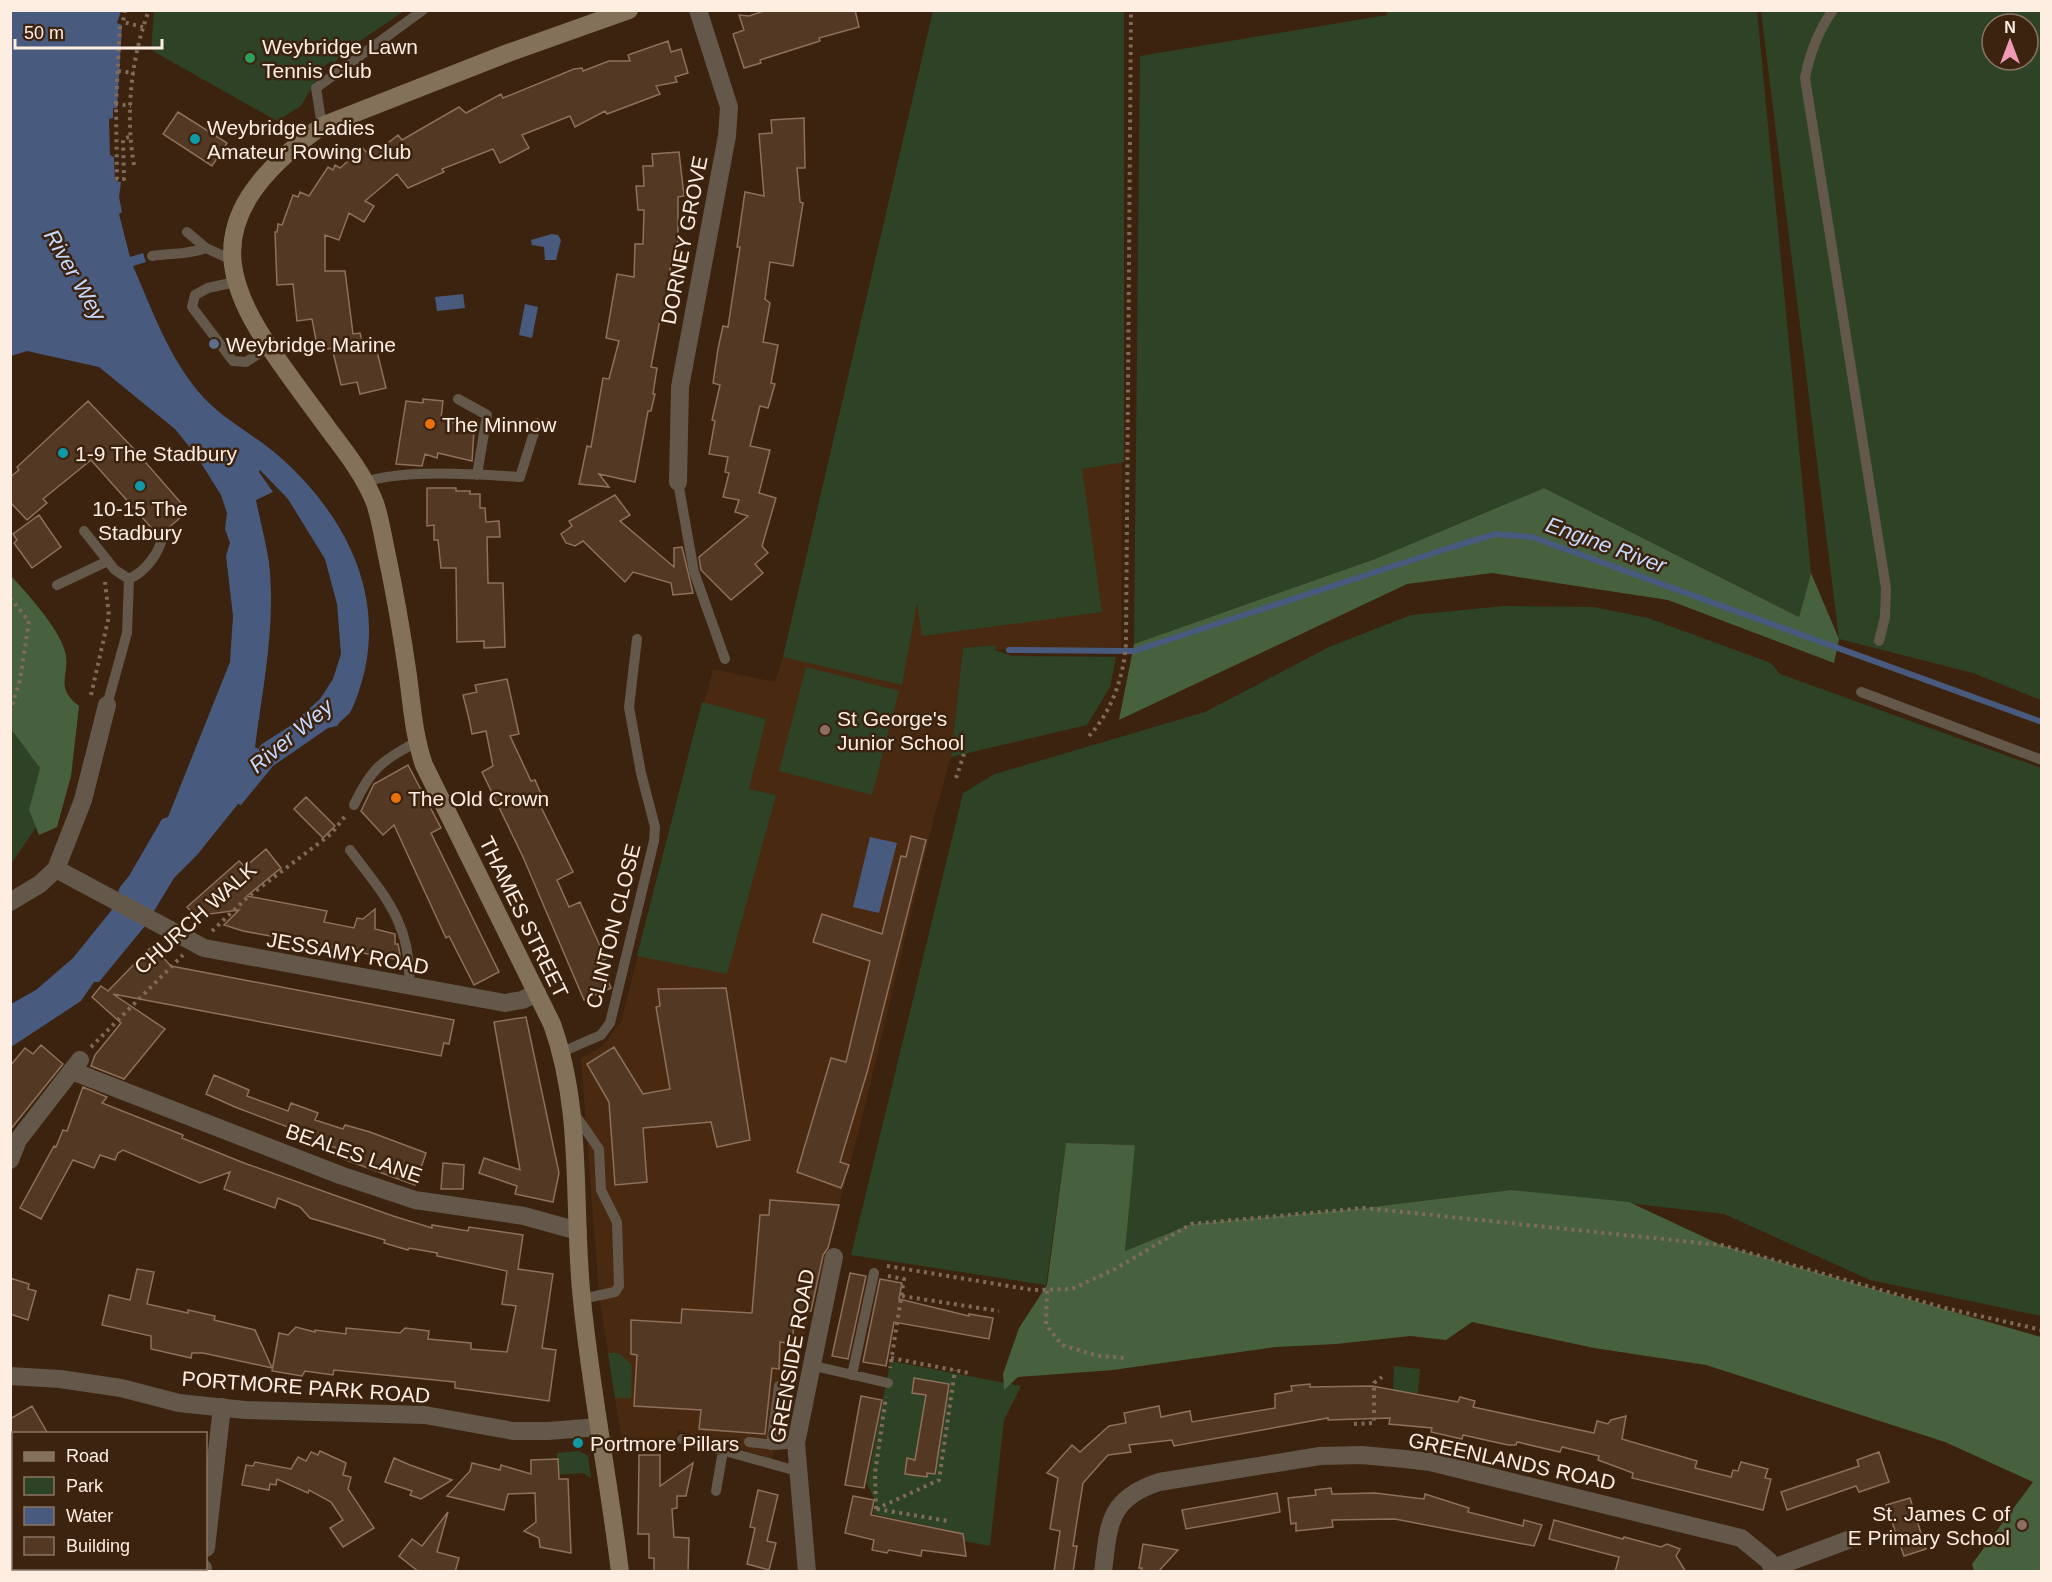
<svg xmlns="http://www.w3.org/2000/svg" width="2052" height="1582" font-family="Arial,sans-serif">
<rect width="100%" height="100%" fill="#3c230f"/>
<path fill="#492a10" d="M933,11H1124L1121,647L995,650L996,645L963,648L951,757L934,817L862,1118L772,1459L678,1430L674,1447L622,1442L599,1295L581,1058L603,1046L621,1021L713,669L775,682L783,657Z"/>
<path fill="#2e4226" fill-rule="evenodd" d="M1841,10L2041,11V700L1973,673L1839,639L1761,11H1839L1838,14ZM1992,24H2028V60H1992Z
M154,11H404L341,54L335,63L332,61L324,66L301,106L277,121L151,50Z
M933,11H1124V462L1082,469L1102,612L922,636L917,603L902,685L783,657Z
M1386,11H1757L1811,573L1799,617L1544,488L1375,559L1134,644L1140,56L1387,15Z
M11,576C27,593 60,629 65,652C71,675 53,686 79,706L71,776L11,864Z
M1504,606L1594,607L1648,618L1771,663L1780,674L2041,768V1316L1870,1280L1724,1214L1511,1190L1364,1208L1191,1224L1125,1251L1134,1145L1066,1143L1046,1285L851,1255L963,793L995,774L1205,712L1329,647L1411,615Z
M996,645L995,650L1012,656L1116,657L1110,687L1087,725L951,757L963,648Z
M806,667L899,691L872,795L779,771Z
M702,702L766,719L749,789L776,795L727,974L637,956Z
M608,1353H619L632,1365L631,1398H615Z
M891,1358V1361L1021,1386L1004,1420L990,1546L964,1541L962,1533L873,1514L875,1501L867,1483Z
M1394,1366L1420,1369L1418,1393L1393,1391Z
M579,1451L588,1456L591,1478L583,1473L558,1475L557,1453Z"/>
<path fill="#47603d" d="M1544,488L1799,617L1811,573L1839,639L1834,663L1668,600L1492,573L1407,584L1119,720L1134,644L1375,559Z
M11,576C26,592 60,630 65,652C71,675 53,686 79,706L71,776L57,827L39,835L29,810L40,768L11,729Z
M1066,1143L1135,1145L1125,1251L1191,1224L1364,1208L1511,1190L1629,1202L1721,1245L2041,1337V1571H1974L1972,1564L2033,1482L1945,1442L1706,1365L1594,1348L1472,1322L1446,1340L1410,1336L1336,1344L1276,1347L1113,1370L1018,1377L1004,1390L1003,1374L1019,1328L1047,1285Z"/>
<path fill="#485b7f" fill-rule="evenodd" d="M11,11H121L117,23L122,25L117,108H113V118L109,119L110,155L114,157L115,181L121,182L119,197L122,212L119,214L130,257L143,253L146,262L133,266C153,312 170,361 204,398C226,421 256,436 280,457C354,523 394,613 352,709C349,716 341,719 337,726L328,728L273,766L241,805L238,804L197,855L174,878L145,926L99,982H94L81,1001L11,1047V1004L36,990L73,958L111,911L120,887L129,876L162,819L168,817L230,662L233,616L226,556L230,543L225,529L227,513L221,495L196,455L175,429L99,367L27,351L11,356ZM260,470L288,499L325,559L337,604L341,654L333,679L320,699L290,726L262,744L258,749L255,747C263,686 276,625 269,563C266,542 260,521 256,500L273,492L259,472Z
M552,234L558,235L561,240L556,260H545L544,247L532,245L531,240Z
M463,294L465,308L437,311L435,297Z
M525,304L538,307L532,338L519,335Z
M870,837L897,843L879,913L853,907Z"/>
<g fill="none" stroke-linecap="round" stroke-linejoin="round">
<path stroke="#485b7f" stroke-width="6" d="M1009,650L1134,651L1452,547L1496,534L1532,537L2042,722"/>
</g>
<path fill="#533824" stroke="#8e705b" stroke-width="1.5" d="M767,10H855L859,27L819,38L820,41L760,60L761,63L744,68L733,34L744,30L739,15L749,16Z
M668,41L671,52L681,49L688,73L675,77L677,82L656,86L660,94L607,114L605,111L575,127L570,116L522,135L529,148L500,163L493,149L442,169L444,172L408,188L397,174L365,201L374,206L364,222L349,213L339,240L325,235V271H345L353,334L360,333L362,341L374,339L386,388L360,394L357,382L341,385L332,348L318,351L312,319L297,321L293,284L277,285L275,232H277L278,224L282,225L293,195L298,197L300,192L309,196L328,167L333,170L335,165L340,168L363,148L366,152L375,144L379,150L398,135L402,140L459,107L466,113L501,94L503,98L574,69L582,68L583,71L609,61H630L628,55Z
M178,112L227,143L212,166L163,134Z
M804,118L805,168H797L800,202L803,203L793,266L770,262L765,299L770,303L763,342L778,345L771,383L775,384L768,408L760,406L750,446L770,450L759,493L776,498L762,546L768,553L755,564L763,573L731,600L701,570L699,557L748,516L735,512L739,500L723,497L729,473L725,472L728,457L709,454L715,421L712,420L720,385L713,383L718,349L723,326L728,327L740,247H737L745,192L764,196L759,134L772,133L771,120Z
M679,152L684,196L678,197V258L671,259L668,303H666L664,314H661L651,367L657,368L653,394H655L651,411H648L635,482L599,474L609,487L579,484L587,446L591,447L603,378L609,379L619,341L606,338L617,274L634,277L635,244H643L644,210H638L636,186H644L643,166H653L652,154Z
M423,399L443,401L441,418L474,430L472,461L438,453L437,458L425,454L422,466L396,464L406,401L423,403Z
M88,401L133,448L188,511L167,529L161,528L156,533L91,460L43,499L47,503L27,520L10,502V477L19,470L17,467Z
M427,488H456V491H470V494H480V508H485L486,522L499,521L500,537H487L488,583H503L505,647L484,648V641L457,642L456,568H441L438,540H434V525L427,526Z
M615,495L630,515L620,521L674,567V548L682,547L693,593L673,595L671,583L633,572L625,582L583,541L575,546L566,543L561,534L572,526L569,521Z
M39,515L61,547L32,568L14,543L17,540L13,534Z
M507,679L519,734L510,736L531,781L535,780L544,801L539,803L573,872L557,880L569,907L580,902L606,959L600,961L611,988L584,1000L523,857L482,772L493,766L486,731L472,734L469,719L463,695L477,692L475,685Z
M408,765L441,828L431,833L499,972L474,985L449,936L446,938L394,825L383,835L361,811L374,784Z
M306,797L335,826L323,838L294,809Z
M911,836L926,840L868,1069L840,1162L849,1165L841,1188L797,1172L831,1058L846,1062L870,961L813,942L822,914L882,934L901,856L906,857Z
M266,849L281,868L247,896L327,911L324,922L354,928L357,918L363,919L375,909V929L395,934V944H398L401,960L243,931L224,925L239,910L195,916L187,907L239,861L245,867Z
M152,946L171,966L454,1020L449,1044L444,1043L441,1056L113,994L165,1029L124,1079L91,1066L95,1055L121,1023L92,997L101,986L108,991Z
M726,988L750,1140L717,1147L711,1122L643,1128L647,1182L615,1185L609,1102L587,1064L614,1047L643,1094L670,1089L656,1007L660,1006L658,989Z
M526,1017L559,1173L553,1202L515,1194L517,1186L479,1173L484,1158L520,1170L494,1022Z
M41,1045L63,1064L10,1130V1066L25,1048L33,1054Z
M214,1075L249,1090L247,1096L288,1111L291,1103L318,1113L315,1120L343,1129L345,1125L370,1132L426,1153L415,1185L343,1159L345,1151L307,1138L309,1135L235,1107L206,1094Z
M83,1087L107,1097L102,1103L183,1135L182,1138L244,1163L393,1216L432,1228V1225L468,1231L469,1227L523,1235L518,1269L553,1274L542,1348L556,1350L549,1401L455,1388V1382L334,1370L333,1375L305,1371L302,1376L272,1371L279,1333L288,1335L296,1327L315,1332V1330L346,1334V1328L400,1333L405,1328L429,1331L428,1339L471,1343V1349L507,1352L516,1306L502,1304L507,1271L437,1256V1253L409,1248L408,1250L384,1243L385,1240L310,1218L300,1207L278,1198L275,1208L224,1189L230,1172L200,1183L123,1150L118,1153L115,1160L100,1155L94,1168L73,1160L41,1219L20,1208L54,1146L56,1147L63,1130L67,1131Z
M443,1163L464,1165L463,1189H441Z
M770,1200L839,1205L828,1248L823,1255L811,1311L795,1312L792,1344L780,1342L779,1369L772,1368L765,1434L699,1429L701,1410L634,1406L637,1355L631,1354V1320L681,1323L682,1309L752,1313L760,1215H769Z
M137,1269L154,1272L147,1304L188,1313V1310L215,1316L214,1320L255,1330L272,1368L203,1353H192L191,1358L151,1349V1336L102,1325L109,1295L130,1300Z
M850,1273L866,1276L848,1359L832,1356Z
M10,1278L29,1284L28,1289L36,1291L28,1320L10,1314Z
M880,1279L902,1283L899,1299L969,1316V1314L993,1318L989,1339L894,1322L886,1366L863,1362Z
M914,1378L949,1384L935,1474L927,1473V1477L905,1474L907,1458L915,1460L926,1395L912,1393Z
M1310,1384V1387L1372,1386L1458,1402L1460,1397L1475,1401L1473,1407L1594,1433L1597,1421L1608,1424L1611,1420L1626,1416L1622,1439L1697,1461L1695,1468L1731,1477L1733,1470L1738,1471L1741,1462L1768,1469L1765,1478L1771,1479L1763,1510L1632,1478L1633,1473L1598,1460L1599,1456L1562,1447L1560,1452L1517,1442L1516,1445H1508L1463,1435L1462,1439L1431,1432L1432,1428L1389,1424L1390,1418L1328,1420V1418L1174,1446L1172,1440L1129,1445L1131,1452L1108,1455L1083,1483L1073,1546H1077L1073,1572H1054L1060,1531L1050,1529L1058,1478L1047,1473L1072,1445L1080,1452L1109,1426L1126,1423L1124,1413L1159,1406L1161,1417L1190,1411L1192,1422L1275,1408V1394L1292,1391L1291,1386Z
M861,1396L882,1400L864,1488L845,1485Z
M32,1406L48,1434H10V1419Z
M320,1451L346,1463L343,1475L351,1477L348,1489L374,1528L343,1547L330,1528L343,1520L331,1502L309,1490L308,1493L277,1479L276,1485L270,1484L269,1490L242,1485L246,1465L253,1466L255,1462L291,1469L298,1457L306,1461L311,1452L318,1455Z
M1879,1452L1889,1482L1859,1492L1856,1486L1787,1510L1781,1492L1859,1466L1857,1460Z
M639,1455H660V1486L693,1463L686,1496H677V1508L672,1509L674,1537L689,1538L688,1572H654V1558H649V1534H638Z
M394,1458L410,1465L452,1480L421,1499L410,1495L412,1491L385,1482Z
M558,1459L559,1479H568L571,1553L540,1547L539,1538L524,1531L536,1522L535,1493L508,1494L504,1510L447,1496L470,1471L472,1463L500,1470L501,1465L531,1474V1460Z
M1331,1488L1332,1494L1375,1493L1424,1499L1425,1494L1469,1508L1468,1512L1523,1526L1524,1520L1542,1525L1534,1546L1395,1519L1332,1520L1333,1527L1296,1531V1523L1291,1524L1288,1498L1316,1495L1315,1490Z
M758,1490L778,1495L767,1541L776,1543L769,1570L747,1564L755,1528L750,1527Z
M1277,1493L1280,1512L1186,1529L1182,1510Z
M853,1496L874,1500L871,1515L963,1534L966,1556L922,1550L921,1556L889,1550L887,1553L872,1550L874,1540L845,1533Z
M1910,1498L1926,1549L1904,1556L1886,1505Z
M448,1512L437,1552L459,1558L455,1572H419L399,1556L412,1539L422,1546Z
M1554,1520L1623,1539L1624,1537L1661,1547L1667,1544L1680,1549L1676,1556L1686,1572H1615L1619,1557L1549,1539Z
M1143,1544L1178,1550L1158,1572H1141L1142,1568H1139Z"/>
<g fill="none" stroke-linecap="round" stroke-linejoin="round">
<path stroke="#806a59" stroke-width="4" stroke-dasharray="3 4.5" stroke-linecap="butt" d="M125,10L123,22L143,27
M118,71L134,73
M116,104L120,24
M129,137L123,139L124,179H117L116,104L131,106
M134,165C125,115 131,58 149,10
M10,598L29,621L20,680L10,712
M91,695L109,616L105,582
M1089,736C1112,711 1124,676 1126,643L1131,10
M956,778L964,754
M212,931L249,896L331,834L346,815
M91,1047L183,955
M887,1266L1033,1290L1072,1289L1117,1268L1191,1224L1364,1208L1721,1245L1945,1308L2042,1330
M888,1276L904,1279L890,1368
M1047,1291L1046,1325L1062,1345L1098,1356L1126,1358
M902,1296L999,1311
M891,1358L969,1373
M1354,1424L1374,1423V1383L1382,1377
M876,1509L875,1473L886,1397
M876,1509L939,1480L955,1370
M877,1509L948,1521"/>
<path stroke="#635849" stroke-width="10" d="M1833,10C1818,31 1810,52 1805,78L1886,588L1885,617L1879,641
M322,126L316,88L423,10
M187,232L206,248L232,260
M152,256C172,253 187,255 206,248
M235,282L208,288L195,295L192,307L233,361L246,362L268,348
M458,399L487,415L477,475
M364,482C406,469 475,474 520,477L537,423
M678,482L694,572L725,659
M84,531L115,570L129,579L127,633L107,705
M129,579C146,571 159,554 163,535
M57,585L108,561
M1861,692L2042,760
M354,805C372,767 381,762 416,742
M350,850C385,896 413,926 409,987
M562,1052L601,1035L610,1023L654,841L655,827L641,773L629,707L637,639
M574,1113L599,1149L601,1190L617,1222L619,1286L615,1292L581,1299
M810,1365L888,1383
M852,1375L874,1273
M682,1439L797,1471
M749,1442L776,1445L796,1443
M771,1445L779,1386
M716,1491L723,1451"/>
<path stroke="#635849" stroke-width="18" d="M678,482L680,387L727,136L729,107L698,10
M56,869L204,948L505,1003L522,1000L537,993
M10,902L40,884L56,869L83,800L107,705
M72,1071L340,1175L415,1200L524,1216L578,1231
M10,1160L18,1140L80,1060
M10,1376L60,1379L121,1388L179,1403L245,1410L425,1415L513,1431H548L599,1427
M206,1548L222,1407
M1773,1568L1848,1540
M203,1572V1568
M807,1572L796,1443L834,1257
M1103,1572C1109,1523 1108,1499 1159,1482L1320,1456L1362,1455L1405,1459L1430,1462L1741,1538L1769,1561L1774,1572"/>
<path stroke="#837259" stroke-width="18" d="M620,1572C609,1481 591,1391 582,1300C572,1207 584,1113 552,1024L424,765C414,736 412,707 408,676C402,634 395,593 386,551C383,536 380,518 375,503C365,477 346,452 329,430C243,311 166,237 322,126L508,53L629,10"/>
</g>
<circle fill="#2e9e5b" stroke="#3c230f" stroke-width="2" cx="250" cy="58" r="6"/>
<g fill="#0f9aa8" stroke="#3c230f" stroke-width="2">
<circle cx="195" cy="139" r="6"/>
<circle cx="63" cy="453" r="6"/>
<circle cx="140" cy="486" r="6"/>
<circle cx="578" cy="1443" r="6"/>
</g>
<circle fill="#5c6f8a" stroke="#3c230f" stroke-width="2" cx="214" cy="344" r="6"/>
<g fill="#e8710a" stroke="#3c230f" stroke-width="2">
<circle cx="430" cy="424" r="6"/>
<circle cx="396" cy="798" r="6"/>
</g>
<g fill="#8d6e63" stroke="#3c230f" stroke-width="2">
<circle cx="825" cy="730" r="6"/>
<circle cx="2022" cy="1525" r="6"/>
</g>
<g text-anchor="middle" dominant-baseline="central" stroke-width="5" stroke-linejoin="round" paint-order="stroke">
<g font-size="21" fill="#feede1" stroke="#3c230f" text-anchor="start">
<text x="262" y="46">Weybridge Lawn<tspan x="262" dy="24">Tennis Club</tspan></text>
<text x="207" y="127">Weybridge Ladies<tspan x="207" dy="24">Amateur Rowing Club</tspan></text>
<text x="226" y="344">Weybridge Marine</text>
<text x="442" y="424">The Minnow</text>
<text x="75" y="453">1-9 The Stadbury</text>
<text x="140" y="508" text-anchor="middle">10-15 The<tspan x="140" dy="24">Stadbury</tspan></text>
<text x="837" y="718">St George's<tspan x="837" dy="24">Junior School</tspan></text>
<text x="408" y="798">The Old Crown</text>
<text x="590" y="1443">Portmore Pillars</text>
<text x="2010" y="1513" text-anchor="end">St. James C of<tspan x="2010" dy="24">E Primary School</tspan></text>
</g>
<g font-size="21" fill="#feede1" stroke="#3c230f">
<text transform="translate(684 240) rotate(-79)">DORNEY GROVE</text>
<text transform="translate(524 917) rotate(64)">THAMES STREET</text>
<text transform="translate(195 918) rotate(-42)">CHURCH WALK</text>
<text transform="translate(613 926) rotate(-76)">CLINTON CLOSE</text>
<text transform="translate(348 953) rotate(10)">JESSAMY ROAD</text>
<text transform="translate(354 1153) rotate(19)">BEALES LANE</text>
<text transform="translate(792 1356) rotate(-80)">GRENSIDE ROAD</text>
<text transform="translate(306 1387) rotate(4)">PORTMORE PARK ROAD</text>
<text transform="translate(1512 1461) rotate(12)">GREENLANDS ROAD</text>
</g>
<g font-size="22" font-style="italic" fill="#c6daff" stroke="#3c230f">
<text transform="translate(75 275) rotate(60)">River Wey</text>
<text transform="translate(1606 545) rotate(20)">Engine River</text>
<text transform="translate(291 736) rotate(-40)">River Wey</text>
</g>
</g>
<rect width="2052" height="1582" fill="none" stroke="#feede1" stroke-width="24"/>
<rect x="12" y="1432" width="195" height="138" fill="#3c230f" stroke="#8a7463" stroke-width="1.5"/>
<rect x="24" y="1452" width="30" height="9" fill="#837259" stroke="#8a7463" stroke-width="1.5"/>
<text x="66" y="1462" font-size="18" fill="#feede1">Road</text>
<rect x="24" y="1477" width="30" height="18" fill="#2e4226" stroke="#8a7463" stroke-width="1.5"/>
<text x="66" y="1492" font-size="18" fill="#feede1">Park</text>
<rect x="24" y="1507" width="30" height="18" fill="#485b7f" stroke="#8a7463" stroke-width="1.5"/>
<text x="66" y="1522" font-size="18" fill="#feede1">Water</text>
<rect x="24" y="1537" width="30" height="18" fill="#533824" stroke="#8a7463" stroke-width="1.5"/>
<text x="66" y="1552" font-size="18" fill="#feede1">Building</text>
<g transform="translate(2010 42)"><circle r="28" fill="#3c230f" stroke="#8a7463" stroke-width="1.5"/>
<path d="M0-4.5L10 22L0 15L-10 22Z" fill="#f09ab6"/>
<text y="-9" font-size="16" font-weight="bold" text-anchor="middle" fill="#feede1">N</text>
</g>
<path d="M15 39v9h147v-9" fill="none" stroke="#feede1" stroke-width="3"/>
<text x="24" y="39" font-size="18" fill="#feede1" stroke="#3c230f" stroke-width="4.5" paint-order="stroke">50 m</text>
</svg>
